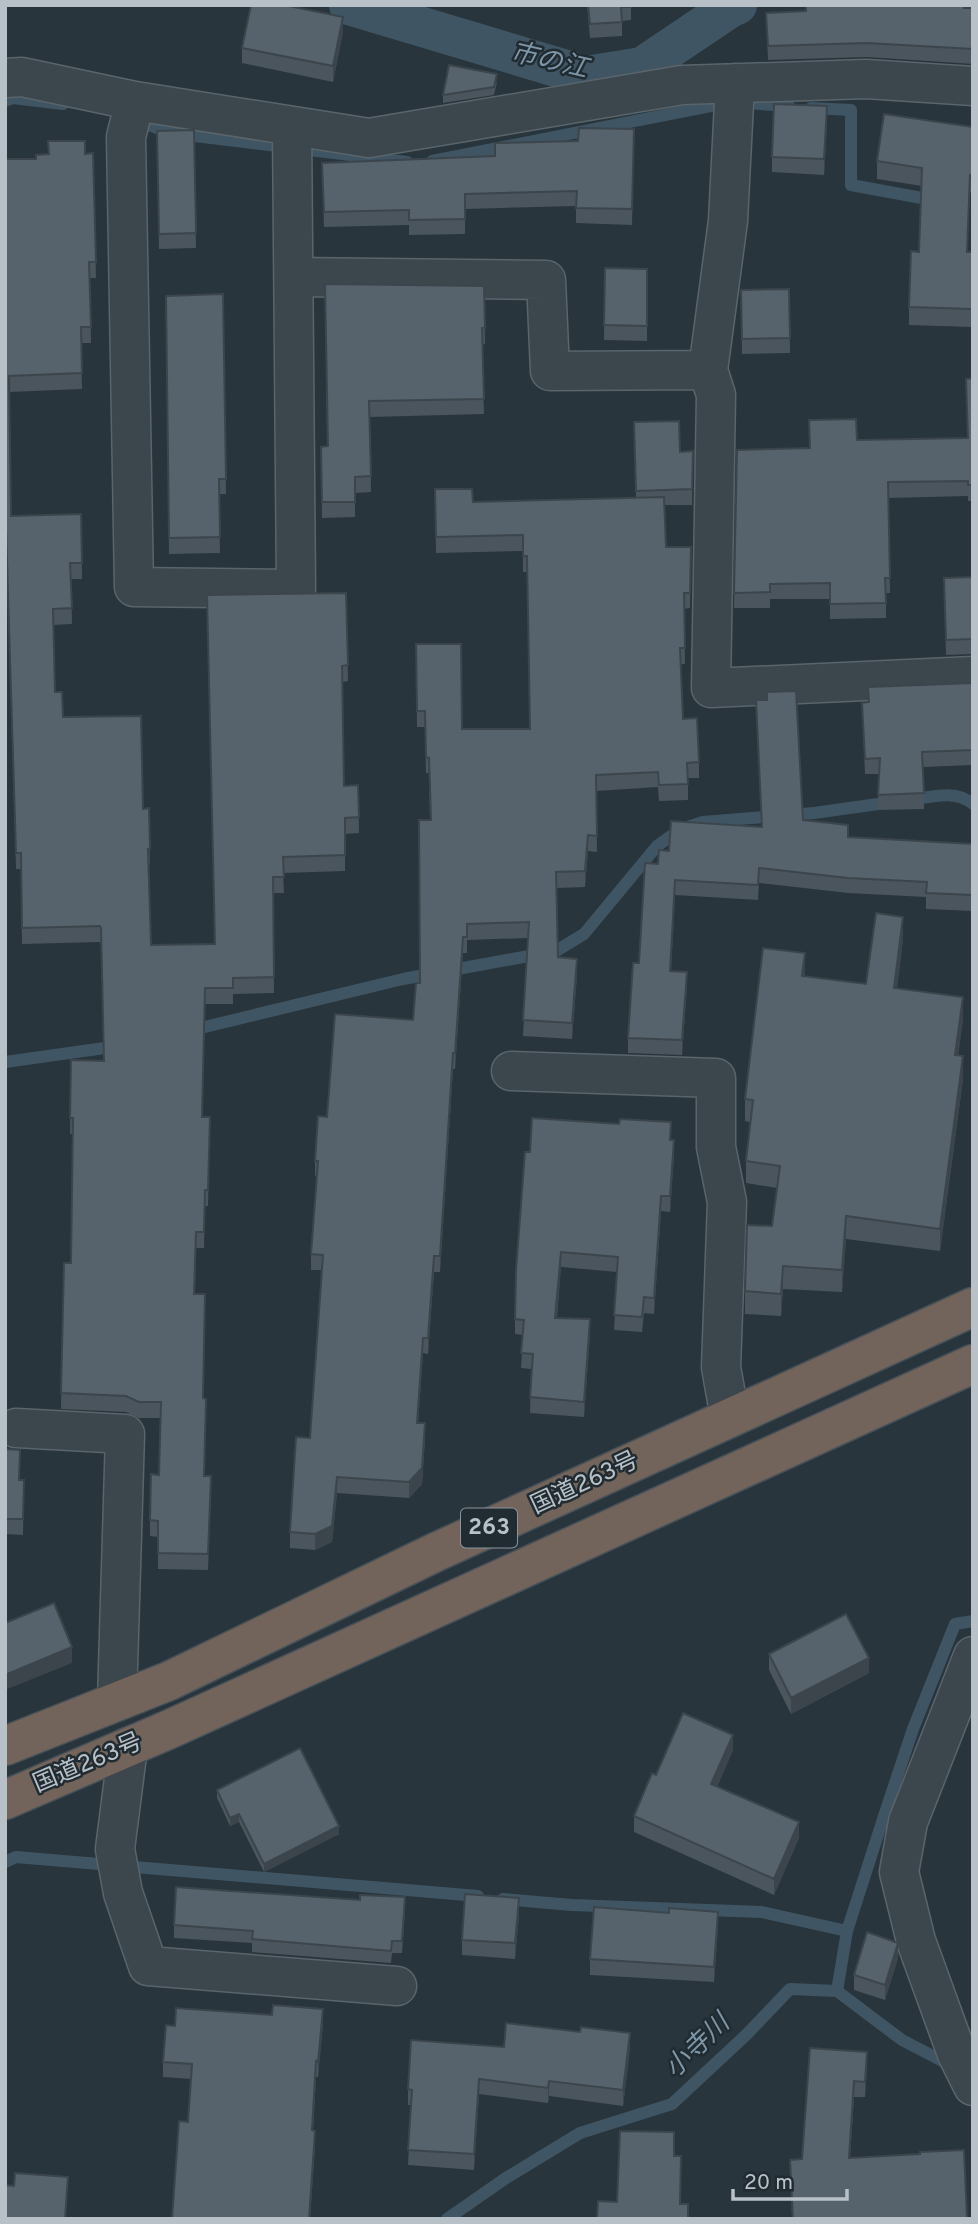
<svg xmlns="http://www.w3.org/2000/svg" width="978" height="2224" font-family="Overpass,'Noto Sans JP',sans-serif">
<rect width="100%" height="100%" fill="#28353c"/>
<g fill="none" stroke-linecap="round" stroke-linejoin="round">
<path stroke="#405563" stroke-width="12" d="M5,101L13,98L63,104
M811,108L851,110V185L938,201
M135,120L170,133L407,162
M432,161L731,102L789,106
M910,800C931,797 955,789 973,804
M188,1031L403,979L556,951L584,934L657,846L681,829L703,822L814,813L892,802
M5,1062L119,1046
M5,1862L16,1857L478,1896
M503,1899L572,1905L762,1912L847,1931
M837,1991L847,1931L884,1816L913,1729L955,1624L973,1621
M447,2219L506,2178L580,2133L672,2104L747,2034L790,1989L837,1991L902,2040L952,2066"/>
<path stroke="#405563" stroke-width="40" d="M349,5L586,76L642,67L733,6L737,5"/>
<defs>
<path id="street" d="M5,78L22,77L135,101L369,138L682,85L866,79L973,86
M135,101L126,137L134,587L296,589L292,126
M294,277L546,280L550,371L708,370L728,221L735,83
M708,370L716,395L711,688L973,676
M511,1071L716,1078V1147L727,1202L721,1367L730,1418
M16,1428L125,1434L117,1701
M973,1656L908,1822L899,1872L916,1941L957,2054L973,2086
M128,1747L115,1849L123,1893L148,1966L397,1986"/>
<path id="highway" d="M5,1746L169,1681L436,1552L973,1307
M5,1800L170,1729L973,1364"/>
</defs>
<use href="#street" stroke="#5a646b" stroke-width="41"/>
<use href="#highway" stroke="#475158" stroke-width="41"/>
<use href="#street" stroke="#3c464d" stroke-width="38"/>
<use href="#highway" stroke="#72645a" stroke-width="38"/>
</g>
<path fill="#4a555d" d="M587,5H631V20L622,21V36L590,38Z
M973,8V64L867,57L768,60L766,13Z
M343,32L333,82L242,63V48Z
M497,82L494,95L443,103V95Z
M827,122L824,175L772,172V157Z
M973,127V193L970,192L967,252H973L972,327L909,325V307L919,252L922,186L877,179V161Z
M634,129L632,225L576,223V206L465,209V234L409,235V225L324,227L322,163L495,156Z
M194,130L196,248L159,249L157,131Z
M48,141L85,154L93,153L96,278H90L91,343H81L82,389L9,392L11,516L81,514L82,579H71L72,624L53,625L55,692L63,717L143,809L149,808L150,865H148L151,945L214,944L346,593L348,681L342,682L344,786L358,785L359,833L345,834V871L283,873L284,893H273L274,993L233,994V1004H205L202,1117H210L208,1206H205L204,1248H196L195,1294L203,1398L205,1476L211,1492L208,1570L158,1569V1537L150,1536V1520L159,1475L160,1418H139L126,1412L61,1409L64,1263H71L73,1134H70L71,1060L104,1061L101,944L100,942L22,944L21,869H16L6,545H5V159H36L48,154Z
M605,268L647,269V341L604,340Z
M325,284L484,286L485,344H482L484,414L370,417L371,492L355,493V517L322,518L321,447L327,446Z
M789,289L790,353L742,354L741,290Z
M223,294L226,494H219L220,553L169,554L166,296Z
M973,378V501H968V496L888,498L890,593H886V618L830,619V599H770V608H734L737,450L809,448L857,440L967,438Z
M634,422L680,452L693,451L692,505H664L666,547H691L690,608L684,609L685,664H681L683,719L699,762V778H688V800L659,801L658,787L596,791L597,852L588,851L585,887L556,888L558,957L577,975L572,1039L523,1036L528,938L467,940V953H463L455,1069H453L440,1272H434L428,1354L423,1353L418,1423L425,1439L422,1484L409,1498L337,1493L332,1542L315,1550L290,1548V1532L310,1438L322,1270H311V1254L317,1176H315V1161L327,1117L413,1020L420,983L430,820L429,773H426L425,727H417L416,644L462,729H530L527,572H523V551L436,553L435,489L473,502L636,498Z
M973,577V654L946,655L944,593Z
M973,683V765L923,767L924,809L878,810L879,774H865L862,703L868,702V687Z
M756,700L803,820L848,837L973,844V911L926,909V897L848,893L759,883L758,900L675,895L671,971L687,987L682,1055L628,1053V1038L639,963L658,864L669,851L762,827Z
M903,939L897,988L963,1019L958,1056L963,1079L940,1251L846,1239L842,1292L783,1289L781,1316L745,1314V1291L772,1226L777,1188L746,1183V1161L750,1122L745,1121V1099L805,976L866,984Z
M671,1140L674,1155L670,1212L661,1211L654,1314L644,1313L642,1332L614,1330L617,1272L561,1267L557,1318L590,1335L584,1417L530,1413L531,1369L521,1368L523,1335L515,1334V1319L530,1152Z
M5,1449L20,1480H24L23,1535L5,1534Z
M769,1654L869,1673L791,1714L769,1670Z
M733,1750L717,1787L799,1838L774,1895L634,1832V1816L656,1775Z
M217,1790L339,1834L264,1872L239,1822L230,1826L217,1798Z
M405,1910L402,1953H392L391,1963L252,1952V1943L174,1938V1925Z
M519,1914L515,1959L462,1955V1940Z
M718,1927L714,1982L590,1975V1959Z
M898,1958L885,2000L854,1990V1975Z
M323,2024L318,2077H316L313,2131L315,2146L310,2219H172L188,2122L191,2079L163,2077V2062L175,2026Z
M504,2047L630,2048L623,2106L549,2096L548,2103L479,2094L474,2170L408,2165L411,2105H408V2089Z
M810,2048L867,2067L865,2097H854L850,2158L920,2154L964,2150L967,2219H792L790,2160L802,2159Z"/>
<path fill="#3c454c" d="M343,17V32L333,82V66Z
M827,106V122L824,175V159Z
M588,835V851L585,887V871Z
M675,880V895L670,986V971Z
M903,917V939L894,1010V988Z
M463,937V953L455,1069V1053Z
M805,953V975L802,998V976Z
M577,959V975L572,1039V1023Z
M687,972V987L682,1055V1040Z
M963,997V1019L955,1078V1055Z
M453,1053V1069L440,1272V1256Z
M963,1056V1079L940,1251V1229Z
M674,1140V1155L670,1212V1196Z
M661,1196V1211L654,1314V1298Z
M846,1216V1239L842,1292V1270Z
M561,1252V1267L555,1333V1318Z
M434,1256V1272L428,1354V1338Z
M783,1266V1289L781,1316V1294Z
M590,1319V1335L584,1417V1402Z
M423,1338V1353L417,1439V1423Z
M425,1423L422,1484L409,1498V1482Z
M337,1477V1493L332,1542L315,1550V1534Z
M72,1647V1663L5,1690V1675Z
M869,1658V1673L791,1714V1698Z
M733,1735V1750L711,1800V1784Z
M239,1814V1822L230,1826V1818Z
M799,1822V1838L774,1895V1879Z
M339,1826V1834L264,1872V1864Z
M405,1897V1910L402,1953V1941Z
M519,1898V1914L515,1959V1943Z
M718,1912V1927L714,1982V1967Z
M898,1943V1958L885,2000V1985Z
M323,2009V2024L318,2077V2062Z
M630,2033V2048L623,2106V2090Z
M867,2052V2067L865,2097V2082Z
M316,2061V2077L312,2146V2130Z
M479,2079V2094L474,2170V2154Z
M549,2081V2096L548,2103V2088Z
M854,2081V2097L849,2173V2158Z
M315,2131V2146L310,2219H309Z
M68,2177L66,2219H65Z"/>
<path fill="#56636c" stroke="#3c454c" stroke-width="2" d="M251,5H284L343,17L333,66L242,48Z
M588,5H631V7H621L622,22L590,24Z
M806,5H964V8H973V49L867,43L768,46L766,13L806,11Z
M449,65L497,74L494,87L443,95Z
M774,104L827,106L824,159L772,157Z
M884,114L973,127V175H970L967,252H973L972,309L909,307L911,251L919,252L922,168L877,161Z
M579,128L634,129L632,209L576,208L577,191L465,194V219L409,220V210L324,212L322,163L495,156V143L578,141Z
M194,130L196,233L159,234L157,131Z
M48,141H85V154L93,153L96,262H89L91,327H81L82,373L9,376L11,516L81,514L82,563H70L72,608L53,609L55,692H62L63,717L141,716L143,809L149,808L150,849H148L151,945L215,944L207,595L346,593L348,665L342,666L344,786L358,785L359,817L345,818V855L283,857L284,877H273L274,977L233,978V988H205L202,1117H210L208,1190H205L204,1232H196L194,1294H205L203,1398L206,1399L204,1476H211L208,1554L158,1553V1521L150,1520L151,1474L159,1475L161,1402H139L126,1396L61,1393L64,1263H71L73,1118H70L71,1060L104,1061L101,928L100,926L22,928L21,853H16L6,529H5V159H36V155L49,154Z
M605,268L647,269V326L604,325Z
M325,284L484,286L485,328H482L484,399L369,401L371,476L355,477V502H322L321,447L328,446Z
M789,289L790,338L742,339L741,290Z
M223,294L226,479H219L220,537L169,538L166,296Z
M973,378V485H968V481L888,482L890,578H885L886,603L830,604V583L770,584V592L734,593L737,450L810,448L809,420L856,419L857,440L968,438L966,379Z
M679,421L680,452L693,451L692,489L636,491L634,422Z
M435,489H472L473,502L664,497L666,547H691L690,593H684L685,648H680L683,719L697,718L699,762L687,763L688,784L659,785L658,772L596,775L597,836L588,835L585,871L556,872L558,957L577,959L572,1023L523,1020L529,922L467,924V937H463L455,1053H453L440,1256H434L428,1338H423L417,1423H425L422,1468L409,1482L337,1477L332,1526L315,1534L290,1532L296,1437L310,1438L323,1255L311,1254L318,1161H315L318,1116L327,1117L335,1014L413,1020L416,983H420L419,820H431L430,787L429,758L426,757L425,711H417L416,644H461L462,729H530L527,556H523V535L436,537Z
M973,577V639L946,640L944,578Z
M973,683V750L922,752L924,793L878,795L880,758L865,759L862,703L869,702L868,687Z
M796,691L803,820L848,825V837L973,844V895L926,893L927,882L848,878L759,868L758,885L675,880L670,971L687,972L682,1040L628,1038L633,963H639L645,863L658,864L659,850L669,851L671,821L762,827L756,700H767V692Z
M876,913L903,917L894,988L963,997L955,1055L963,1056L940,1229L846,1216L842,1270L783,1266L781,1294L745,1291L747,1225L772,1226L780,1166L746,1161L753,1100L745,1099L763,948L805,953L802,976L866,984Z
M532,1118L619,1124L620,1119L671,1122L670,1140H674L670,1196H661L654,1298L644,1297L642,1317L614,1315L618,1257L561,1252L555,1318L590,1319L584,1402L530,1397L533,1354L521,1353L524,1320L515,1319L516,1270L525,1152H530Z
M5,1449L20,1450L19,1480H24L23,1519H5Z
M54,1603L72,1647L5,1675V1623Z
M846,1614L869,1658L791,1698L769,1654Z
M683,1713L733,1735L711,1784L799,1822L774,1879L634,1816L652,1773L656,1775Z
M300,1748L339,1826L264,1864L239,1814L230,1818L217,1790Z
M176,1887L360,1900V1895L405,1897L402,1941H392L391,1951L252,1939L253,1931L174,1925Z
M465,1894L519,1898L515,1943L462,1940Z
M594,1907L669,1913V1908L718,1912L714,1967L590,1959Z
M867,1932L898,1943L885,1985L854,1975Z
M273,2005L323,2009L318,2062L316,2061L312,2130L315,2131L309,2219H172L179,2121L188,2122L192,2064L163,2062L166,2025L175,2026L176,2008L272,2015Z
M506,2023L580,2032L581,2027L630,2033L623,2090L549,2081L548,2088L479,2079L474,2154L408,2150L412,2090L408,2089L411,2040L504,2047Z
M810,2048L867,2052L865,2082L854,2081L849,2158L920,2154V2152L964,2150L967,2218L944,2219H793L790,2160L802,2159Z
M620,2131L674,2132V2156H681L680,2204H688V2219H597L598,2201L617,2202Z
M15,2173L68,2177L65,2219H5V2185L14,2186Z"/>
<g text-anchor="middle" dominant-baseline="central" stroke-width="5" stroke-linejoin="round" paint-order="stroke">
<rect fill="#212b32" stroke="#8b949b" stroke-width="2" x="461" y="1508.5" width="56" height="39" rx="5"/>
<g font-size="23" font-weight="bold" fill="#b8c1c8">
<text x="489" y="1528">263</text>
</g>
<g font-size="24" fill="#b8c1c8" stroke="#212b32">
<text transform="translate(585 1484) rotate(-25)">国道263号</text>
<text transform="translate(88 1764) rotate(-23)">国道263号</text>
</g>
<g font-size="26" font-style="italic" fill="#7d96a7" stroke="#212b32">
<text transform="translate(549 62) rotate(13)">市の江</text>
<text transform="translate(698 2047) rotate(-44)">小寺川</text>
</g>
</g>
<rect width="978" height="2224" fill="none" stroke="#b8c1c8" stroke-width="14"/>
<path d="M733 2189v10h114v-10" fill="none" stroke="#b8c1c8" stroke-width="3.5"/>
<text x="744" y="2189" font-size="21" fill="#b8c1c8" stroke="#212b32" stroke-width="5" paint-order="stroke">20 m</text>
</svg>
